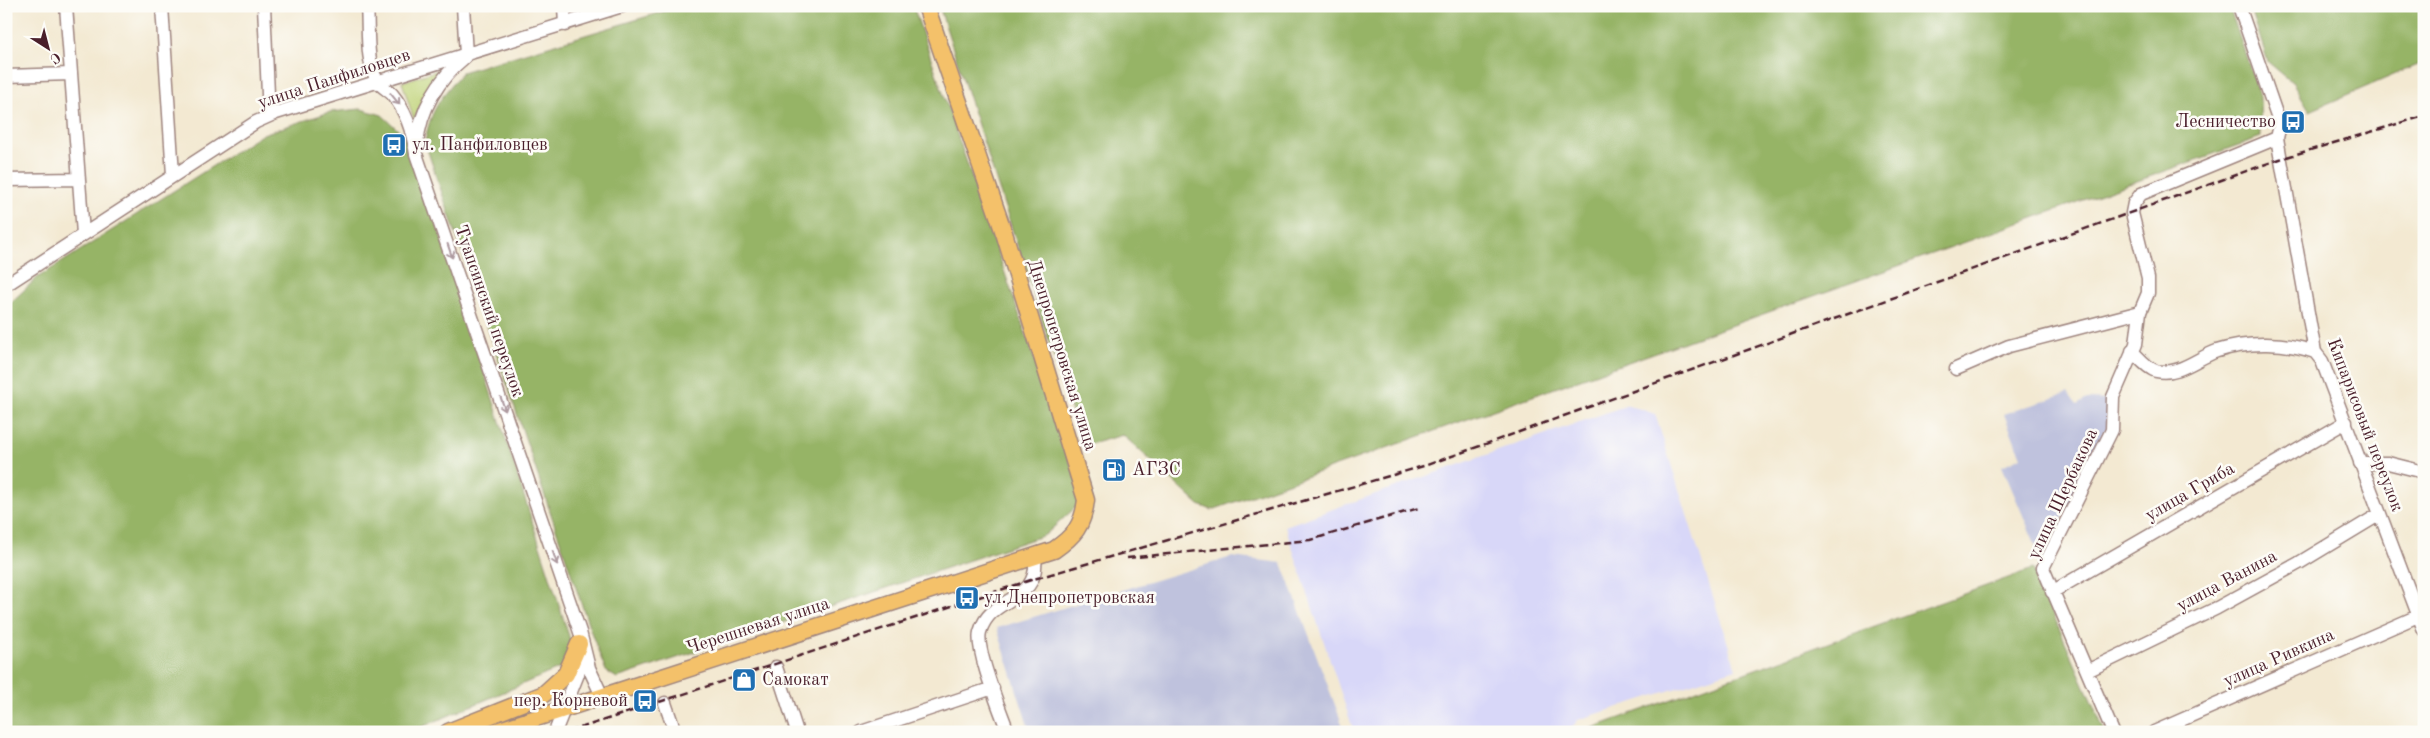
<svg xmlns="http://www.w3.org/2000/svg" width="2430" height="738" font-family="'Old Standard TT',serif">
<rect width="100%" height="100%" fill="#fdfcf7"/>
<filter id="ink" filterUnits="userSpaceOnUse"><feTurbulence type="fractalNoise" baseFrequency=".02" numOctaves="2"/><feDisplacementMap in="SourceGraphic" scale="10" xChannelSelector="R" yChannelSelector="G"/><feConvolveMatrix kernelMatrix="1 2 1 2 8 2 1 2 1" color-interpolation-filters="sRGB"/></filter>
<filter id="wash" filterUnits="userSpaceOnUse"><feTurbulence type="fractalNoise" baseFrequency=".0096" numOctaves="4" result="noise"/><feDisplacementMap in="SourceGraphic" scale="20" xChannelSelector="R" yChannelSelector="G"/><feGaussianBlur stdDeviation="1.12" result="paint"/><feColorMatrix in="noise" values="0 0 0 0 0 0 0 0 0 0 0 0 0 0 0 0 0 1.4 0 .05"/><feComposite in="paint" operator="in"/></filter>
<g filter="url(#wash)">
<rect width="100%" height="100%" fill="#f3e9d2"/>
<path fill="#d8d7f8" d="M1628,405L1655,414L1736,669L1578,720L1568,732H1354L1285,526Z"/>
<path fill="#bfc2dd" d="M2068,393L2077,405L2087,399L2108,400V426L2042,560L2002,466L2021,457L2004,414Z
M1232,557L1282,563L1344,729L1335,732H1030L997,628Z"/>
<path fill="#bed275" stroke="#847850" d="M444,68L427,90L414,120L402,82Z"/>
<path fill="#96b466" stroke="#706a48" d="M682,6H913L1081,494L1076,507L1045,535L617,678L606,671L591,632L425,143C430,109 441,98 462,72Z
M939,6H2229L2260,97L2261,137L1212,510L1199,505L1123,435L1083,446Z
M2250,6H2424V62L2310,111L2293,83L2268,62Z
M361,109L382,115L410,141L577,661L410,732H6V307L37,278L263,134L330,112Z
M2033,569L2105,732H1581Z"/>
</g>
<g filter="url(#ink)">
<g fill="none" stroke-linecap="round" stroke-linejoin="round">
<defs>
<path id="minor" d="M66,6L83,234
M162,6L173,175
M264,6L269,116
M367,6C369,29 365,62 378,82C382,87 388,90 392,94C406,111 413,133 416,154L580,632L589,668L602,696
M463,6L466,55
M564,6L565,25
M6,76L71,74
M2277,138L2315,352L2322,361L2424,630
M417,144C420,110 438,79 465,57
M6,180L79,179
M6,285L256,122L276,113L622,6
M2132,351C2139,358 2147,368 2156,371C2179,376 2197,358 2217,351C2248,341 2285,342 2315,352
M1956,369L2009,346L2140,312
M2360,463H2388L2424,472
M2052,592L2346,422
M776,667L797,732
M2087,671L2217,608L2299,563L2380,514
M665,703L675,732
M555,732L578,674L579,649
M861,732L993,688
M1008,732C1001,712 975,650 980,632C991,593 1040,605 1035,557
M2113,732L2043,568L2112,430L2113,397L2136,344L2140,312L2148,293V278L2132,213L2134,203L2141,194L2277,138L2280,125L2239,6
M2154,732L2418,616"/>
<path id="major" d="M448,732L544,694L566,674L579,644
M493,732L1054,550C1074,536 1083,526 1086,500L1005,236L926,6"/>
</defs>
<use href="#minor" stroke="#9e847e" stroke-width="15"/>
<use href="#major" stroke="#9e847e" stroke-width="19"/>
<use href="#minor" stroke="#fff" stroke-width="12"/>
<use href="#major" stroke="#f4c16a" stroke-width="16"/>
<path stroke="#4a1f2b" stroke-width="2.5" stroke-dasharray="8 4" stroke-linecap="butt" d="M1127,558L1310,540L1419,508
M568,732L1034,579L1427,465L2280,159L2424,116"/>
</g>
<defs><path id="oneway-shaft" d="M-6 0H5M1.5-3L5.5 0L1.5 3" fill="none" stroke-width="1.6" stroke-linecap="round" stroke-linejoin="round" transform="scale(1.25)"/></defs>
<g stroke="#ae9aa0">
<use href="#oneway-shaft" transform="translate(395 99) rotate(51)"/>
<use href="#oneway-shaft" transform="translate(450 251) rotate(71)"/>
<use href="#oneway-shaft" transform="translate(503 404) rotate(71)"/>
<use href="#oneway-shaft" transform="translate(555 558) rotate(71)"/>
</g>
</g>
<defs>
<symbol id="bus-square" viewBox="-11 -11 22 22"><rect x="-9" y="-9" width="18" height="18" rx="4" fill="#1f6fb2" stroke="#fdfcf7"/><path d="M-5-6H5V4H4V6H2V4H-2V6H-4V4H-5ZM-3.5-4V0h7V-4ZM-3.5 1.2v1.5H-2V1.2ZM2 1.2v1.5H3.5V1.2Z" fill="#fff"/></symbol>
<symbol id="fuel-square" viewBox="-11 -11 22 22"><rect x="-9" y="-9" width="18" height="18" rx="4" fill="#1f6fb2" stroke="#fdfcf7"/><path d="M-5.5-6h7V0h2V4h1.3V-2.5L3-4.5l.8-.8L6-3V5H2.5V1h-1V6h-7ZM-4.2-4.7v3.2H.2V-4.7Z" fill="#fff"/></symbol>
<symbol id="shop-square" viewBox="-11 -11 22 22"><rect x="-9" y="-9" width="18" height="18" rx="4" fill="#1f6fb2" stroke="#fdfcf7"/><path d="M-5-2.5h2.3a2.7 3.5 0 0 1 5.4 0H5L5.5 6h-11ZM-1.5-2.5h3a1.5 2.3 0 0 0-3 0Z" fill="#fff"/></symbol>
</defs>
<g fill-rule="evenodd">
<use href="#bus-square" x="2279" y="108" width="28" height="28"/>
<use href="#bus-square" x="380" y="131" width="28" height="28"/>
<use href="#fuel-square" x="1100" y="456" width="28" height="28"/>
<use href="#bus-square" x="953" y="584" width="28" height="28"/>
<use href="#shop-square" x="730" y="666" width="28" height="28"/>
<use href="#bus-square" x="631" y="687" width="28" height="28"/>
</g>
<g text-anchor="middle" dominant-baseline="central" stroke-width="5" stroke-linejoin="round" paint-order="stroke">
<g font-size="18" fill="#4a1f2b" stroke="#fdfcf7">
<text transform="translate(334 79) rotate(-18)">улица Панфиловцев</text>
<text transform="translate(489 311) rotate(71)">Туапсинский переулок</text>
<text transform="translate(1062 355) rotate(73)">Днепропетровская улица</text>
<text transform="translate(2365 425) rotate(69)">Кипарисовый переулок</text>
<text transform="translate(2190 492) rotate(-30)">улица Гриба</text>
<text transform="translate(2063 494) rotate(-65)">улица Щербакова</text>
<text transform="translate(2227 581) rotate(-28)">улица Ванина</text>
<text transform="translate(758 626) rotate(-18)">Черешневая улица</text>
<text transform="translate(2279 658) rotate(-24)">улица Ривкина</text>
</g>
<g font-size="18" fill="#4a1f2b" stroke="#fdfcf7" text-anchor="start">
<text x="2276" y="122" text-anchor="end">Лесничество</text>
<text x="412" y="145">ул. Панфиловцев</text>
<text x="1132" y="470">АГЗС</text>
<text x="984" y="598">ул.Днепропетровская</text>
<text x="762" y="680">Самокат</text>
<text x="628" y="701" text-anchor="end">пер. Корневой</text>
</g>
</g>
<rect width="2430" height="738" fill="none" stroke="#fdfcf7" stroke-width="25"/>
<g transform="translate(48 48) rotate(144)" stroke="#fdfcf7" stroke-width="4" paint-order="stroke">
<path d="M0-4L9 19L0 12L-9 19Z" fill="#4a1f2b"/>
<text y="-8" font-size="14" font-weight="bold" text-anchor="middle" fill="#4a1f2b">С</text>
</g>
</svg>
